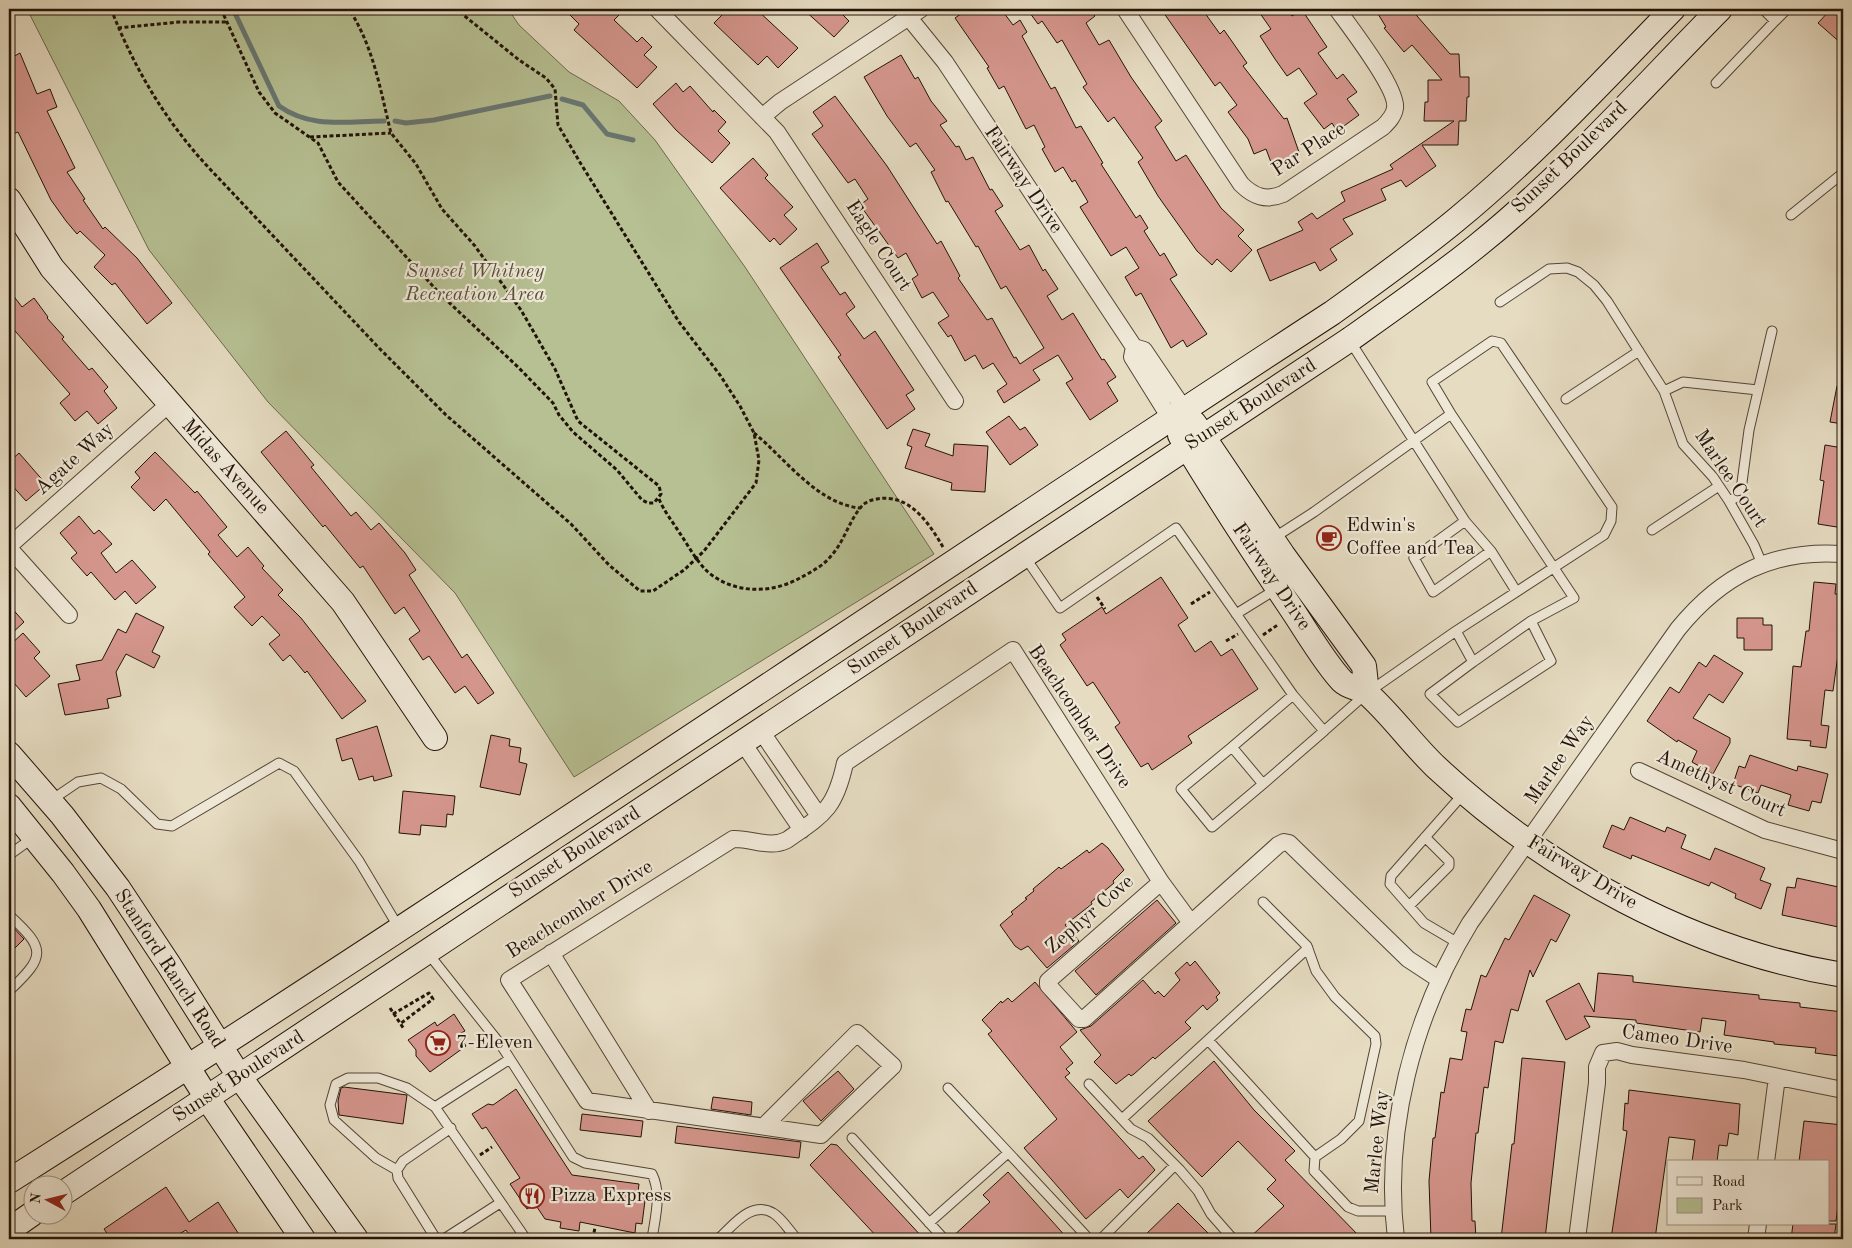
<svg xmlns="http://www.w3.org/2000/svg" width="1852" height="1248" font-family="'Old Standard TT',serif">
<rect width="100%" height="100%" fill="#e6dcc2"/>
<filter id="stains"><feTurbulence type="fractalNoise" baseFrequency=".004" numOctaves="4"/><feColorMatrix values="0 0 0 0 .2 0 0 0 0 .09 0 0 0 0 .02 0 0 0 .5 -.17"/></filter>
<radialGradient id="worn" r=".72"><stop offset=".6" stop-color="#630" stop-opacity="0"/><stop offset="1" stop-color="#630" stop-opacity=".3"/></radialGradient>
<path fill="#b6c093" stroke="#6c6a4e" d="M27,9H508L519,25L569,72L619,101L655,140L745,267L934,554L574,777L455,593L268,402L149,250Z"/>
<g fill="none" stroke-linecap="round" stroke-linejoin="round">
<path stroke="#687773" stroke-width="5" d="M233,9L279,106C311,129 347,121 384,121
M562,99L583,105L607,134L633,140
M395,121L406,123L434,120L550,96"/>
</g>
<path fill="#d5968d" stroke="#221309" d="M564,9H625L614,20L637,42L642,37L652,47L644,55L657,67L637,88L574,30L579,24Z
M728,9H756L798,48L778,68L767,56L758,65L714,23Z
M803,9H848L843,15L849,21L834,37Z
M968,9H1001L1013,25L1020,20L1027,32L1022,36L1051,89L1055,87L1076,128L1081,126L1103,163L1101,164L1136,218L1140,215L1148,228L1144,231L1160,256L1164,253L1177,275L1170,279L1207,334L1187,347L1183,340L1171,348L1141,293L1136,296L1125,277L1139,268L1126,247L1111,256L1080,207L1088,202L1075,180L1072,182L1063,167L1055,172L1042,149L1045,147L1034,125L1026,129L1004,86L999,89L987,68L989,67L955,18Z
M1027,9H1090L1095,16L1086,23L1099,45L1109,40L1131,77L1162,121L1155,127L1176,161L1186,155L1221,208L1244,230L1238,236L1252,250L1231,272L1217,259L1212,265L1197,251L1158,196L1138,162L1143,158L1114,117L1108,122L1083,87L1087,84L1062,40L1057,43L1042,21L1038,24Z
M1161,9H1202L1220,34L1224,30L1247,63L1243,66L1284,119L1287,118L1300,155L1272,165L1266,149L1254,154L1248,139L1228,112L1237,105L1220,82L1215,86Z
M1257,9H1287L1292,16L1302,10L1327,47L1318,53L1337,79L1343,74L1357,92L1347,99L1359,115L1337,131L1332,123L1324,129L1304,103L1317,94L1299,68L1287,76L1275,59L1260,36L1271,29Z
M1375,9H1411L1450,54H1459L1460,77H1469V97H1467L1466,121H1459L1458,145H1422L1436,166L1406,187L1401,180L1381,189L1386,200L1343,219L1353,234L1330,249L1337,260L1320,271L1315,262L1270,281L1257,250L1303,230L1298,222L1312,213L1317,219L1345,201L1341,192L1393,169L1390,165L1454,121H1424L1425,102H1428V80H1442L1412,45L1404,52L1384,28L1386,27Z
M1831,9H1843V45L1818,23Z
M20,53L37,94L50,89L57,107L47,111L75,168L67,172L85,199L83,200L103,229L105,227L137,258L172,303L147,324L115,283L112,285L94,267L105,255L80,231L77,234L66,221L51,200L18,132L13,134L9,122V59Z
M901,55L915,79L918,77L931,101L947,121L940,125L956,147L959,146L966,160L973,157L990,190L992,189L1003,206L995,211L1020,250L1029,245L1043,271L1045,269L1058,289L1047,296L1062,320L1073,313L1102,360L1104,359L1116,377L1107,383L1118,401L1090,420L1066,383L1073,379L1058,355L1033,370L1040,380L1004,403L997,391L1007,384L993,363L983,369L975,355L965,361L951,335L948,337L938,323L949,316L933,292L922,298L912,279L918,275L906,253L898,258L860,205L868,199L855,179L848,183L812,134L823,126L813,112L835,96L887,166L937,244L941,241L960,276L958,278L987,320L992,318L1014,358L1016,357L1020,364L1044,348L1006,286L1001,289L978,246L976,247L948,201L946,202L931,172L935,170L916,143L910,147L887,116L864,77Z
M676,83L683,92L690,86L713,112L714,110L726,122L718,131L730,143L712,163L676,130L653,104Z
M753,158L768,175L765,178L793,207L784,215L797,229L780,245L774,238L770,242L720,188Z
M817,243L829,262L821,267L840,295L845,292L855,307L846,314L864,339L875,331L914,390L906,395L915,409L887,429L838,357L841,355L780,268Z
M9,290L22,307L34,298L48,317L47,318L64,337L62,339L89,370L92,368L108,387L104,391L117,408L98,424L87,411L75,421L60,403L70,394L9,324Z
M1837,386H1843V424L1830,422Z
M1009,416L1020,430L1025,427L1038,445L1010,465L986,432Z
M913,429L930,434L925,446L953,456L954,444L988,446L985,492L951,490L952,483L905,468L912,447L907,445Z
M286,431L314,465L311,467L351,516L356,512L371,530L379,523L405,553L416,570L409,575L462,658L467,654L494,693L478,704L465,686L455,693L429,656L423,660L409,639L420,631L404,607L395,614L363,566L360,568L325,525L323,527L261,452Z
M1825,445L1843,448V528L1818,524L1824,481L1820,480Z
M155,452L195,493L197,491L227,527L218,535L237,557L248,547L264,566L262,568L283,590L278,595L301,618L366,701L342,719L307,671L305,673L290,655L283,661L269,644L280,635L262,616L252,626L234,607L245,597L208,554L210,552L166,499L154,511L131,487L140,478L135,472Z
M19,453L46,484L26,501L9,482V462Z
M79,516L94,534L99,530L112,544L101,553L116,573L132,560L156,587L136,604L125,591L115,600L91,572L87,576L71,558L77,553L60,533Z
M1161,577L1188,618L1178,625L1195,652L1211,641L1221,656L1232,649L1258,689L1188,736L1192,743L1152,770L1148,763L1141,767L1115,727L1120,723L1093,682L1087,686L1060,645L1066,640L1062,634L1102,607L1106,614Z
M1814,582L1836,584L1835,594H1843V618L1833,691L1825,690L1821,725L1829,726L1826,748L1810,746L1811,741L1787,739L1793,666L1801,667L1806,631H1809Z
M9,605L24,622L9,636Z
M136,613L164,627L152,652L160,656L154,668L126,654L116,672L121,696L107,699L109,708L65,715L58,684L80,680L76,665L102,660L118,629L126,633Z
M1737,618H1763V625H1772V650H1744V638H1737Z
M23,633L40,652L34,658L50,676L26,697L9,677V656L15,651L10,645Z
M1714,655L1743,673L1723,703L1709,694L1693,718L1730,738V743L1713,774L1692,762L1697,751L1678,740L1677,742L1647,721L1670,687L1679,693L1699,662L1706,667Z
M377,726L392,776L374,781L373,776L359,780L352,758L342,761L336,739Z
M491,735L510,739L509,746L521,748L519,762L527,764L520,795L480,787Z
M1750,755L1797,771L1798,766L1828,774L1821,803L1812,801L1809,811L1788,805L1791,795L1761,785L1758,793L1733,784L1739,766L1745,768Z
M403,791L455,796L453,815L447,814L446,827L421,825L420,835L399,833Z
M1630,817L1665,832L1667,827L1686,835L1681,848L1710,860L1715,848L1765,868L1760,880L1771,884L1761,909L1735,898L1736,894L1711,882L1709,886L1632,855L1631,859L1603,847L1612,825L1624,830Z
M1102,843L1108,848L1124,870L1113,881L1114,883L1091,902L1092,904L1065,925L1079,941L1047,968L1028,946L1021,950L1015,946L1000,925L1013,914L1011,912L1027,899L1025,898L1034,891L1033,889L1059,867L1061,869L1087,850L1089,853Z
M1797,878L1843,888V928L1782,915L1787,887L1795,888Z
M1534,895L1570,915L1556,942L1551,939L1533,977L1530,970L1518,1011L1511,1009L1503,1043L1495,1041L1488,1088L1484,1087L1478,1133H1476L1471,1183L1472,1221H1475L1476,1239H1431L1429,1181L1433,1138H1435L1441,1092L1444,1093L1450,1058L1462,1060L1467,1032L1461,1031L1466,1009L1471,1010L1481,975L1486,977L1505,938L1509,940Z
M1157,900L1176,923L1096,995L1075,971Z
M9,923L24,939L9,954Z
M1195,961L1220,993L1216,997L1218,1000L1207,1010L1203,1005L1185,1022L1191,1028L1155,1059L1153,1057L1134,1074L1131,1076L1129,1074L1116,1084L1094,1062L1101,1055L1080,1030L1091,1026L1143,980L1155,994L1158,991L1164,997L1180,980L1175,973L1187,962L1190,966Z
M1598,973L1633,976V982L1759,995V999L1800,1003V1007L1843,1012L1839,1056L1815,1053L1816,1048L1774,1044V1042L1724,1035L1726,1021L1702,1018L1700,1032L1636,1023V1020L1584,1016L1590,1027L1566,1040L1546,1001L1579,983L1594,1012Z
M1035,982L1077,1032L1060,1047L1073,1063L1066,1069L1070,1073L1065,1077L1139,1159L1143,1156L1155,1170L1128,1198L1120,1189L1086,1219L1024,1148L1057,1119L988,1034L992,1031L982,1020L1001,1001L1002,1003L1008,998L1012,1002Z
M454,1014L465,1031L459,1034L466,1046L430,1072L416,1056V1050L408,1040L435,1022L437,1026Z
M1522,1058L1565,1062L1545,1239H1501L1512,1144H1514Z
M1214,1061L1254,1110L1295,1151L1285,1160L1362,1239H1248L1284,1206L1267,1189L1276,1180L1238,1141L1202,1177L1148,1121Z
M838,1071L854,1089L821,1121L803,1101Z
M344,1087L407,1095L403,1124L339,1115L338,1101L341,1088Z
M516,1089L572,1175L639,1184L638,1192L646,1193L642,1224L636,1223L635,1233L580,1222L579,1231L560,1228L561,1222L545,1219L535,1204L527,1209L510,1184L520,1178L486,1127L482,1129L472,1114L488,1104L493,1105Z
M1629,1090L1740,1104L1738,1135L1729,1133L1727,1146L1719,1145L1717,1162H1692L1695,1140L1669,1137L1655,1239H1611L1627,1131L1623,1130L1625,1103L1628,1104Z
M713,1097L752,1102L751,1115L711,1109Z
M582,1114L643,1121L641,1137L580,1130Z
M1804,1121L1843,1125V1169L1836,1221H1828V1162H1799Z
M677,1126L801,1142L799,1158L675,1143Z
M831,1144L837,1145L924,1239H879L810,1165Z
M1008,1172L1068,1239H950L990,1202L983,1195Z
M166,1187L189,1222L218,1202L242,1239H192L186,1230L171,1239H111L104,1229Z
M1178,1203L1214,1239H1141Z
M1793,1224H1836L1834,1239H1791Z"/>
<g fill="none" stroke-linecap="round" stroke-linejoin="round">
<defs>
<path id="lane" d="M1775,21L1787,9
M1716,83L1775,21L1763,9
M1791,215L1843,173
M1500,302L1549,269L1567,268L1578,272L1594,285L1607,301L1664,391L1683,444L1713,477L1729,501L1754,545L1762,564
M1350,341L1465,521L1414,558L1433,592L1491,551L1516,591
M1664,391L1683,382L1758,390
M1566,399L1639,351
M1451,414L1432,382L1492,341L1501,343L1612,507L1611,521L1604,535L1456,631
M1729,501L1739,496L1741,490L1749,430L1772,331
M1465,521L1491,551
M1652,530L1719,486
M1272,539L1314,512L1451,414L1574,598L1531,621
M1025,557L1060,608L1176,528L1293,695L1324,731L1367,693L1456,631L1473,662L1430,694L1458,722L1551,661L1531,621L1473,662
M1236,614L1278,588
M1232,747L1181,789L1212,827L1263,784L1232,747L1293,695
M1263,784L1324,731
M50,801L78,782L101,778L121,789L157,824L172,826L279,763L294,771L359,861L399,928
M9,855L34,837
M1263,902L1307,946L1316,971L1335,997L1375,1036L1376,1044L1359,1121L1341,1139L1315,1157
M1409,906L1449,866V861L1425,837
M9,915C46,949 46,956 9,991
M1458,943L1424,923L1390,884L1391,876L1464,793
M427,952L501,1045L573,1157L585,1163L652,1174C662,1194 655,1218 652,1239
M1208,1040L1315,1157L1314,1171L1348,1207L1358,1211H1393
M1089,1084L1131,1129L1148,1138L1180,1170L1198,1191L1211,1214L1233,1239
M948,1088L1089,1239
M435,1107L510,1059
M1122,1119L1308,948
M852,1138L944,1239
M397,1170L376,1158L334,1120L330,1105L336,1084L348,1078H378L407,1088L435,1107L526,1239
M929,1223L1008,1153
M436,1239L398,1178L397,1170L403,1161L451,1128
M444,1239L500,1203
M718,1239C733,1226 751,1200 773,1213C782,1218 790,1232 797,1239
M1101,1239L1175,1165"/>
<path id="street" d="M657,9L777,132L955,401
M902,9L945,62L1134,347L1144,350L1184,409
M1125,9L1241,184C1254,197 1266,201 1283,194L1383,127C1388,122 1394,116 1395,108C1398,89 1350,27 1337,9
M762,117L780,102L921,9
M1134,347L1132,357L1170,418
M9,546L169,404
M9,548L69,615
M761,731L819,816
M743,743L802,830
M1639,771L1765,830L1843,851
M1161,882L1048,981V985L1079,1019H1084L1278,845L1284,842L1289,843L1408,959L1440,980
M551,953L649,1111
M764,1126L857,1033L893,1066L821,1135L587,1101L509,980L733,839C752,838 769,849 787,840C824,814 835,809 845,763L1013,650L1161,882L1191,923
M1766,1162L1777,1077
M1396,1239C1383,1131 1413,1016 1470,923L1678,629C1722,575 1773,549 1843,554
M1577,1239L1597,1083V1067L1603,1053L1617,1051L1632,1055L1744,1070L1843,1090
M1756,1239L1758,1224"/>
<path id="secondary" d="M9,200L52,268L343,602L435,738
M1194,423L1283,555L1364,666L1367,693
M1180,435C1216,495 1254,553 1293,611C1307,632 1325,663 1342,681C1349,688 1362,688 1369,695C1393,717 1412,744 1436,767C1548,871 1690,950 1843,975
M9,754L62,815L118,888L169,965L239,1076L356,1239
M9,806L63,873L89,909L207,1098L303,1239
M9,1181C455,899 890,601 1332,313C1374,283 1416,253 1456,220C1534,156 1603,81 1673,9
M62,1194L1349,340C1393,309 1436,279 1478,245C1565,175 1641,89 1720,9
M9,1230L32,1214"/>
</defs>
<use href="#lane" stroke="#534537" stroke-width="11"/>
<use href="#street" stroke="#534537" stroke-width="18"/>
<use href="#secondary" stroke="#221309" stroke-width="26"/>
<path stroke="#221309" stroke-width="3" stroke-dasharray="4 2.5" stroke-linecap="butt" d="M111,9C134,68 166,122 209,168L379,348L446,415L571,524L609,565L640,591H653L684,570L704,551L756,483L759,460L754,433L740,406L720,375L679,322L581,164L558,125L555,89L546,78L519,60L456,9
M221,9L259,92L275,113L318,143L338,182L441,295L518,367L553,403L559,415L573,432L617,470L642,500L648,503H654L661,494L659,486L578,421L555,369L521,310L475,246L442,209L416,164L391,133C380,89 374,48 349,9
M118,28L179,22H227
M310,137L391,133
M754,433C785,458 817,504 860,508
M659,499C664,511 672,521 679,532C688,545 696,561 708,572C734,594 771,594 800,578C811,572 823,566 831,556C844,542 849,521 861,507C865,502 871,500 877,499C909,493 929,523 943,547
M1097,597L1105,609
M1191,604L1210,592
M1263,635L1279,624
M1226,641L1238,634
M390,1008L404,1029
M393,1014L429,993L433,999L400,1024
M480,1155L492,1147
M593,1239L595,1227"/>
<use href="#lane" stroke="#efe8d7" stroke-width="9"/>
<use href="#street" stroke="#efe8d7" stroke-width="16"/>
<use href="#secondary" stroke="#efe8d7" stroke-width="24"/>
</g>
<defs>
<symbol id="cafe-ring" viewBox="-11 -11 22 22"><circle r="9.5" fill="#efe8d7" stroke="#8f2418" stroke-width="1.5"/><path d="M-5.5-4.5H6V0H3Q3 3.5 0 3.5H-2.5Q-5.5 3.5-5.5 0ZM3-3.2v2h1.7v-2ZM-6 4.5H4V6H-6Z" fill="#8f2418"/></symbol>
<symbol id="supermarket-ring" viewBox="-11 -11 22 22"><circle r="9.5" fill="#efe8d7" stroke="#8f2418" stroke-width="1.5"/><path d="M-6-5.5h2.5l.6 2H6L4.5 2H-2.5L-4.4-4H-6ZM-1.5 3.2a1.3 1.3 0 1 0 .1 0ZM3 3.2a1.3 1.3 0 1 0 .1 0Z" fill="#8f2418"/></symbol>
<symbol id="restaurant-ring" viewBox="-11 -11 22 22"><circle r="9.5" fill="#efe8d7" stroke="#8f2418" stroke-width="1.5"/><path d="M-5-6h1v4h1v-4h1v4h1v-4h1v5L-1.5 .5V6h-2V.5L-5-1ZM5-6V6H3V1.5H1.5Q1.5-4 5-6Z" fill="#8f2418"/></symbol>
</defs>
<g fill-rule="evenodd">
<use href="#cafe-ring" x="1315" y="524" width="28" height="28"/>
<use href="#supermarket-ring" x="424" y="1029" width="28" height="28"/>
<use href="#restaurant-ring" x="518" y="1182" width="28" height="28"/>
</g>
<g text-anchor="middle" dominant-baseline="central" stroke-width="4.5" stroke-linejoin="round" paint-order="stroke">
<g font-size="20" fill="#221309" stroke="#efe8d7">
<text transform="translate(1309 150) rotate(-33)">Par Place</text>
<text transform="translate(1570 158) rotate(-44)">Sunset Boulevard</text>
<text transform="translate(1023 180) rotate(56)">Fairway Drive</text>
<text transform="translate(878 246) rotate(57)">Eagle Court</text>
<text transform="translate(1251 405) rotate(-33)">Sunset Boulevard</text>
<text transform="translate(75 459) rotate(-42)">Agate Way</text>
<text transform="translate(225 467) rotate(48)">Midas Avenue</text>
<text transform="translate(1730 479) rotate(56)">Marlee Court</text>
<text transform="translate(1271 577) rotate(56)">Fairway Drive</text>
<text transform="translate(913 629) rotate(-34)">Sunset Boulevard</text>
<text transform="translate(1079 717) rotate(56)">Beachcomber Drive</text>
<text transform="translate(1560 760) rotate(-55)">Marlee Way</text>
<text transform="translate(1721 784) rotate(24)">Amethyst Court</text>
<text transform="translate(575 853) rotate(-33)">Sunset Boulevard</text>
<text transform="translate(1582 873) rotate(31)">Fairway Drive</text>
<text transform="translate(580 910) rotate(-32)">Beachcomber Drive</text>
<text transform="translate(1090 915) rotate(-41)">Zephyr Cove</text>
<text transform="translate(169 969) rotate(57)">Stanford Ranch Road</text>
<text transform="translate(1677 1040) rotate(8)">Cameo Drive</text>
<text transform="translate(239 1077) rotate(-33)">Sunset Boulevard</text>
<text transform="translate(1378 1142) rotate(-84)">Marlee Way</text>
</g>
<g font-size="20" font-style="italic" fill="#565039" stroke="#efe8d7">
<text x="475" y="272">Sunset Whitney<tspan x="475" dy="23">Recreation Area</tspan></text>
</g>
<g font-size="20" fill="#221309" stroke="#efe8d7" text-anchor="start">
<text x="1346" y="526">Edwin's<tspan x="1346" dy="23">Coffee and Tea</tspan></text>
<text x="456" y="1043">7-Eleven</text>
<text x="550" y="1196">Pizza Express</text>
</g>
</g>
<rect width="1852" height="1248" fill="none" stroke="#e6dcc2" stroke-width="30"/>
<rect x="10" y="10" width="1832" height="1228" fill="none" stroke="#221309" stroke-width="2.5"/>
<rect x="15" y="15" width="1822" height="1218" fill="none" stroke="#221309"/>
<rect x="1667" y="1160" width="162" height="65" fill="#efe8d7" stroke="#9d9385"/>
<rect x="1677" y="1177" width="25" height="8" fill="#efe8d7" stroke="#9d9385"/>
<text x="1712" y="1186" font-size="15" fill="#221309">Road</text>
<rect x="1677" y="1198" width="25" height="15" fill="#b6c093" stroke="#9d9385"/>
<text x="1712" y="1210" font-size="15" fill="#221309">Park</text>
<g transform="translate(48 1200) rotate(277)"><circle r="24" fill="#efe8d7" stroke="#9d9385"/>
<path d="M0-4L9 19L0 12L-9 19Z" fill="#8f2418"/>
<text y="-8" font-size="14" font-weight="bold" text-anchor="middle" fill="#221309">N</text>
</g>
<rect width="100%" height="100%" filter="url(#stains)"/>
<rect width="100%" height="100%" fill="url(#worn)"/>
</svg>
